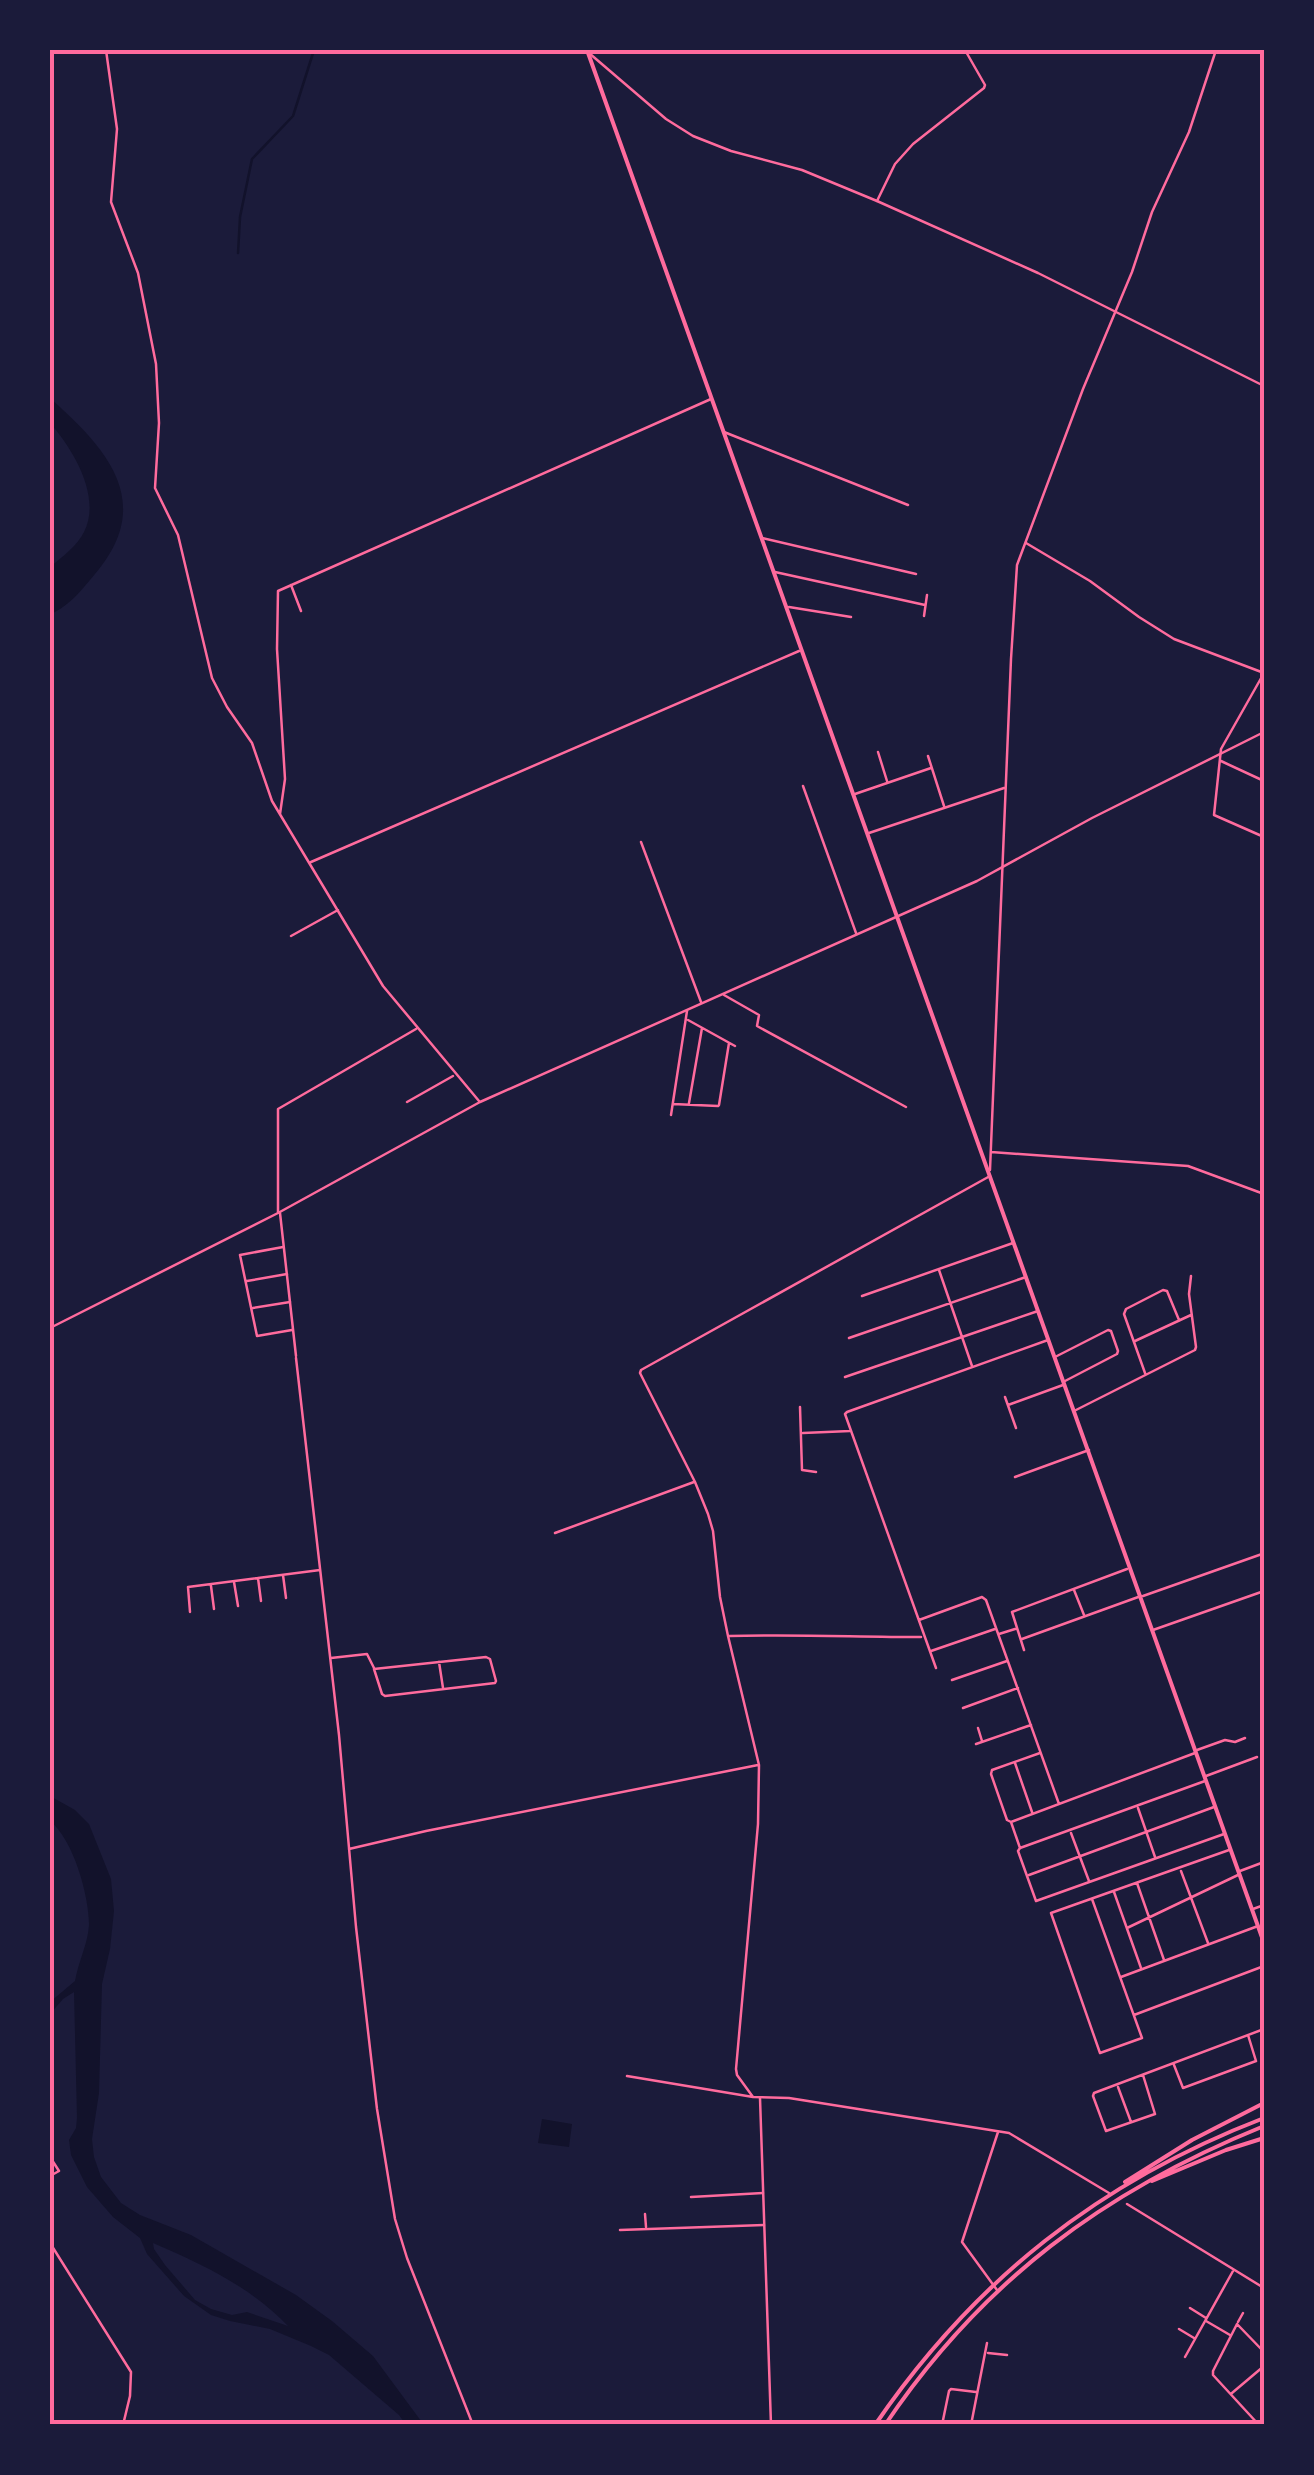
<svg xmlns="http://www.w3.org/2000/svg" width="1314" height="2475" font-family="'Roboto Condensed',sans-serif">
<rect width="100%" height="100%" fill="#1b1b3a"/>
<path fill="#12122b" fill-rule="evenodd" d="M50,398C107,449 156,502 95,574C79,593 72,603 50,615V567C61,558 78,545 84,532C102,497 73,449 50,423Z
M50,1796L75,1810L89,1824L111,1879L114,1911L110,1949L102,1984L99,2093L92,2139L94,2157L101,2177L121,2203L140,2215L191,2235L296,2295L332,2321L373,2356L424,2425H406L399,2415L329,2355L311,2346L270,2329L230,2321L211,2315L184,2296L147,2254L140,2238L113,2217L87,2187L71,2155L69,2140L76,2128L77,2118L74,1992L63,1999L50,2014V2002L75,1981C78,1962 88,1944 89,1925C89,1895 73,1839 50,1821ZM153,2243C202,2264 251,2287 288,2326L247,2312L232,2315L211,2309L195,2300L165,2265L154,2249Z
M542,2119L572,2124L569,2147L538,2143Z"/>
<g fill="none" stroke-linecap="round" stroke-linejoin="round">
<path stroke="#12122b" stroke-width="2.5" d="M238,253L240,217L252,159L293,116L314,50"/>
<path stroke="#ff6b9d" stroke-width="2.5" d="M106,50L117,129L111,202L138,273L156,364L159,423L155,488L178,535L212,678L227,707L252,743L272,801L383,986L479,1101
M877,201L895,164L913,144L984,88L985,85L965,50
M724,432L908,505
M762,538L916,574
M1026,543L1090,581L1139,617L1174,639L1264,673
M775,572L925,605
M291,585L301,611
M789,607L851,617
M924,616L927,595
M1264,673L1221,749L1214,815L1264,837
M878,752L887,781
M928,756L944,806
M1221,761L1264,781
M803,786L856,933
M855,794L931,768
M280,814L285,779L277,649L278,591L711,399
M869,833L1004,788
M641,842L701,1002
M311,862L799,651
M291,936L338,910
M724,995L759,1015L757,1026L906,1107
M688,1020L735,1046
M407,1102L453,1076
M689,1103L702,1028
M673,1104L718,1106L719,1105L729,1043
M671,1115L687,1011
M991,1152L1188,1166L1264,1194
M990,1170L1011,659L1017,565L1083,389L1132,272L1152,212L1189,132L1216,50
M278,1212V1109L416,1029
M283,1247L240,1255L257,1336L292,1330
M939,1270L972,1366
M247,1281L287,1274
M862,1296L1013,1243
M253,1308L290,1302
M849,1338L1026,1277
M1135,1341L1191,1315
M1055,1357L1108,1330L1111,1331L1118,1351L1117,1354L1065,1381
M296,1358L339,1735L356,1927L377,2109L395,2219L407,2258L473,2425
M1145,1373L1124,1314L1126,1309L1163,1290L1167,1291L1179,1320
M845,1377L1038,1311
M1005,1397L1016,1428
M1008,1405L1063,1385
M800,1407L802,1470L816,1472
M1076,1410L1195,1350L1196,1347L1189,1294L1191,1276
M803,1433L850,1431
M1015,1477L1089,1450
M555,1533L694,1482
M283,1575L286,1598
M258,1578L261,1601
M234,1582L238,1606
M211,1586L214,1609
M1074,1590L1084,1615
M1143,1596L1262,1554
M190,1612L188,1587L320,1570
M919,1620L982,1597L986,1600L1059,1804
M1153,1630L1264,1591
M999,1634L1015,1629
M729,1636C794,1634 857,1637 921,1637
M1022,1639L1141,1596
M1024,1650L1012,1612L1127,1569
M931,1651L995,1629
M486,1657L490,1659L496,1681L495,1683L385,1696L382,1694L374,1669Z
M331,1658L367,1654L374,1668
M439,1662L443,1688
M936,1668L845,1414L847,1412L1048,1340
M952,1680L1007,1661
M963,1708L1018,1688
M978,1728L982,1741
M976,1744L1031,1725
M1197,1750L1225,1740L1235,1742L1245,1738
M1040,1753L992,1770L991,1774L1007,1820L1011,1822L1020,1848L1018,1851L1036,1901L1224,1834
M1015,1763L1032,1812
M1206,1776L1257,1757
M1138,1808L1155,1857
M1011,1822L1195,1753
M1071,1833L1089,1881
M1020,1848L1205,1781
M349,1849L426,1831L758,1765
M1181,1871L1208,1943
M1240,1871L1264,1862
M1029,1875L1214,1807
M1137,1883L1164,1960
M1114,1892L1141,1968
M1092,1899L1142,2038L1100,2053L1051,1913L1229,1850
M1253,1909L1264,1905
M1127,1928L1238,1875
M1121,1977L1258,1926
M1134,2015L1264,1966
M1174,2065L1183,2088L1256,2061L1248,2035
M1143,2075L1155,2114L1106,2131L1093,2096L1094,2093L1264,2029
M627,2076L753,2097L789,2098L1009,2133L1109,2193
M1118,2087L1131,2122
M753,2097L737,2075L736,2069L758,1824L759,1765L728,1636L720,1597L713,1531L708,1514L695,1482L640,1373L641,1370L990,1176
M50,2157L59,2171L50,2176
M691,2197L763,2193
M1127,2204L1264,2288
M645,2214L646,2227
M620,2230L764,2225
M50,2243L131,2372L130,2396L123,2425
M997,2290L962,2242L998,2132
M1190,2308L1206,2318
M1206,2321L1230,2335
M1238,2322L1243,2313
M1179,2329L1194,2338
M988,2353L1007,2355
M1185,2357L1233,2271
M1232,2393L1264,2366
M942,2425L949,2391L951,2389L976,2392
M971,2425L987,2343
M1259,2425L1213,2375V2371L1237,2324L1264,2352"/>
<path stroke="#ff6b9d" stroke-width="2.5" d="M589,53L666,119L693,136L731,151L802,170L877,201L1038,273L1264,386
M280,1213L296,1356
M50,1328L278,1213L480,1102L977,881L1092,818L1264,732
M760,2098L771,2425"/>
<path stroke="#ff6b9d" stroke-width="4" d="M587,50L1264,1943"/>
<path stroke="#ff6b9d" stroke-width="4" d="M1152,2181L1226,2150L1264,2138
M1125,2182L1192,2140L1264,2103
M875,2425C974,2280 1100,2181 1264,2118
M885,2425C982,2281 1104,2191 1264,2126"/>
</g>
<rect width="1314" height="2475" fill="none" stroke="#1b1b3a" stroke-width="105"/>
<rect x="52" y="52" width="1210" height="2370" fill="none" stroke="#ff6b9d" stroke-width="4"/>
</svg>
